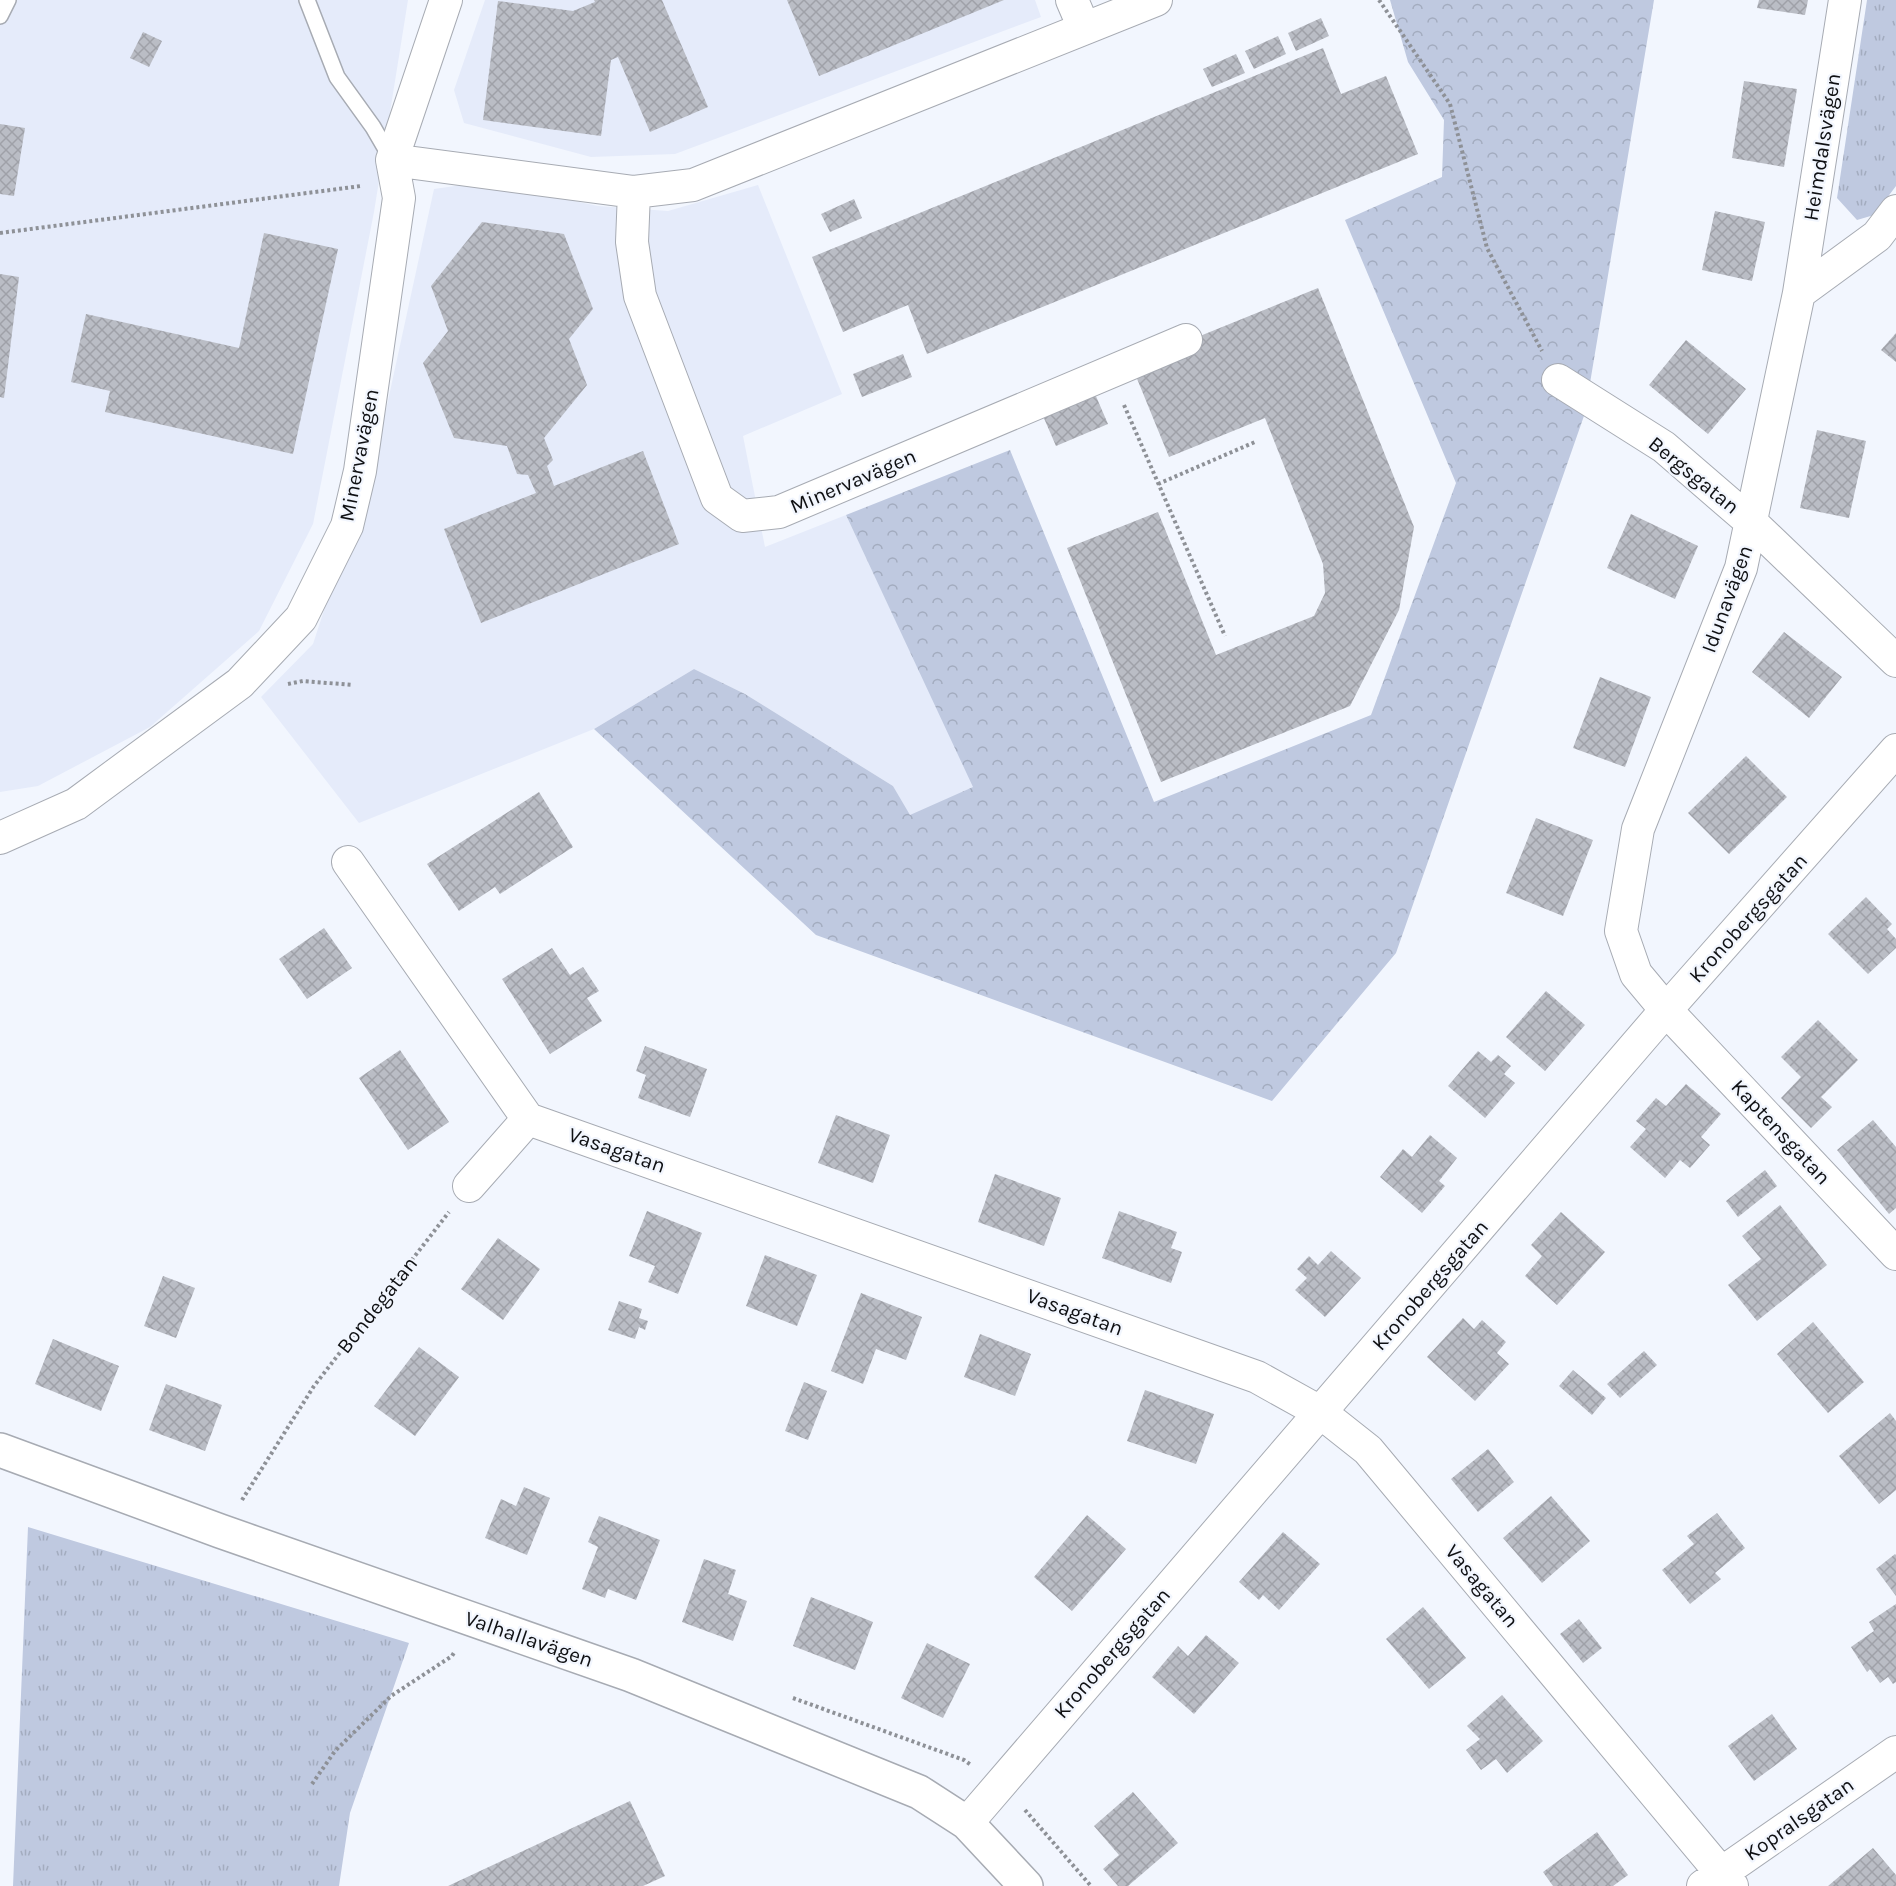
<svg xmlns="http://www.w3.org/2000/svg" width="1896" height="1886" font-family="Karla,sans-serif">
<defs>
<pattern id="forest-crowns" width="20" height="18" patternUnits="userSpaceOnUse" patternTransform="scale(1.5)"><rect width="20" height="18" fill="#bfc9e0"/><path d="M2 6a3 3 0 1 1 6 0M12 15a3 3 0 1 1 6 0" fill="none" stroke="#a3acbf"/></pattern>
<pattern id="park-tufts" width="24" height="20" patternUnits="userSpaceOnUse" patternTransform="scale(1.5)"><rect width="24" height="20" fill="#bfc9e0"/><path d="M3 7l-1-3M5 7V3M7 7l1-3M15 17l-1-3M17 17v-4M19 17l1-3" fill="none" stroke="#a3acbf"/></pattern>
<pattern id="building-cross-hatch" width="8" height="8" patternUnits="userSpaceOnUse" patternTransform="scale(1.5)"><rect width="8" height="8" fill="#babdc5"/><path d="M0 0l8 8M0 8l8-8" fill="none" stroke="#9fa1a8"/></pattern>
</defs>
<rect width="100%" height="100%" fill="#f2f6fe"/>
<path fill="#e5ebfa" d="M0,0H408L374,212L313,524L259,631L150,727L38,786L0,792Z
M485,0H1035L1041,17L675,154L591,157L464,123L454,90Z
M483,182L598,206L668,211L758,185L842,394L743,436L765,547L846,515L974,787L910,816L893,786L745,694L694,669L594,729L359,823L261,697L313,644L379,442L434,189Z"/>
<path fill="url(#forest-crowns)" d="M1390,0H1654L1585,413L1396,953L1272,1101L816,935L594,729L694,669L745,694L893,786L910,815L973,787L846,515L1010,450L1154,802L1371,715L1456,483L1345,220L1442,177L1444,120L1408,62Z"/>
<path fill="url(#park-tufts)" d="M1867,0H1896V186L1874,215L1857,220L1837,198Z
M28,1527L409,1643L350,1813L339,1886H13Z"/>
<path fill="url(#building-cross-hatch)" d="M594,0H662L708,107L650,132L618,57L611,60L601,136L483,120L498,1L573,11L595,2Z
M787,0H1004L819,76Z
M1759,0H1808L1805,15L1757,8Z
M1321,18L1329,36L1296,51L1288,33Z
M143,32L162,41L149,67L130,58Z
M1278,36L1286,54L1254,69L1245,51Z
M1323,48L1341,94L1386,76L1418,154L927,354L908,305L843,332L812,257Z
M1236,54L1245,73L1212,87L1203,69Z
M1744,81L1797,89L1784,167L1732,158Z
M0,124L25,128L14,196L0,194Z
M854,199L862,218L830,232L821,214Z
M1715,211L1765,222L1752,281L1702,270Z
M482,222L564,234L593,309L569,339L587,385L544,438L553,460L547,466L554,486L643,451L679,544L481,623L444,529L536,493L528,475L517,474L507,446L454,438L423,363L448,331L431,286Z
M264,233L338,249L293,454L105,412L110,391L71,382L86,314L239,348Z
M0,274L19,277L4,398L0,397Z
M1318,288L1414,527L1399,610L1350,706L1161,782L1067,548L1158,512L1216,655L1314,616L1325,593L1323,564L1265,418L1169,457L1131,364Z
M1896,333V362L1881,350Z
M1686,340L1746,389L1708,434L1649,385Z
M903,354L912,377L862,397L853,374Z
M1095,394L1108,424L1056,446L1043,416Z
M1817,430L1866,441L1849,518L1800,508Z
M1631,514L1698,546L1675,599L1607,568Z
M1784,632L1842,677L1809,718L1752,672Z
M1600,677L1651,697L1625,767L1573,748Z
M1746,756L1787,797L1729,854L1688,813Z
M539,792L573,847L500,894L495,887L459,911L427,864Z
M1536,818L1593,840L1563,916L1506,893Z
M1866,897L1892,924L1887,929L1896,939V948L1868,974L1828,934Z
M324,928L352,968L307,999L279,959Z
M552,948L570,975L583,967L599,991L587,998L602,1021L550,1054L502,979Z
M1546,991L1585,1025L1545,1071L1506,1037Z
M1818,1020L1858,1060L1821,1097L1832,1107L1811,1128L1781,1098L1801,1077L1781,1057Z
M645,1046L707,1069L690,1117L638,1098L646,1075L636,1071Z
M400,1050L449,1122L408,1150L359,1078Z
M1478,1051L1491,1062L1498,1055L1511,1066L1504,1074L1515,1083L1485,1118L1448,1086Z
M1686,1084L1721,1114L1701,1137L1710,1145L1690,1168L1680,1160L1665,1178L1630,1147L1646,1129L1636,1121L1656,1098L1666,1106Z
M836,1115L890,1135L873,1183L818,1163Z
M1873,1120L1896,1147V1208L1889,1214L1837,1150Z
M1430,1135L1457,1158L1439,1181L1445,1186L1422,1213L1380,1177L1403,1149L1412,1157Z
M1765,1170L1777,1186L1738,1217L1726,1201Z
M995,1174L1061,1198L1044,1246L978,1222Z
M1780,1205L1827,1265L1757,1321L1728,1285L1761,1259L1742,1236Z
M647,1211L702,1233L678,1294L648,1282L655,1266L629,1256Z
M1119,1211L1177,1232L1171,1248L1182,1252L1171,1283L1102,1258Z
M1561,1212L1605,1252L1557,1305L1525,1276L1542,1256L1531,1245Z
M498,1238L540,1269L503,1320L461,1289Z
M1331,1251L1361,1278L1325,1317L1295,1290L1307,1278L1297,1269L1309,1256L1318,1265Z
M765,1255L817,1275L797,1326L746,1306Z
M163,1276L195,1288L176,1338L144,1326Z
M861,1293L922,1317L906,1360L876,1349L863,1384L831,1371Z
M619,1301L642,1309L639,1318L648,1321L645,1330L639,1327L635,1339L608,1330Z
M1463,1318L1474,1329L1482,1320L1506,1342L1497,1353L1509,1364L1475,1401L1427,1357Z
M1813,1322L1864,1382L1828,1413L1777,1354Z
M980,1334L1031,1354L1015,1396L964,1377Z
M53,1339L119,1366L101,1411L35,1384Z
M419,1347L459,1377L415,1436L374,1406Z
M1644,1351L1657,1365L1620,1398L1607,1384Z
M1573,1370L1606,1398L1592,1415L1559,1386Z
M804,1382L827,1391L808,1440L785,1431Z
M166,1384L222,1405L205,1451L149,1430Z
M1145,1390L1214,1414L1196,1464L1127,1441Z
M1890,1413L1896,1421V1490L1879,1504L1839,1456Z
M1488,1449L1514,1482L1478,1512L1451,1479Z
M524,1487L550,1498L527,1555L485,1538L501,1499L516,1506Z
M1551,1496L1590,1541L1542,1583L1503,1538Z
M1717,1513L1745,1548L1715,1573L1721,1579L1690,1604L1662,1570L1694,1544L1687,1536Z
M1087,1515L1126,1549L1072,1611L1034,1577Z
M599,1516L660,1540L636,1600L608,1589L605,1598L582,1589L598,1547L588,1542Z
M1283,1532L1320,1564L1279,1610L1263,1595L1259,1600L1239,1582Z
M1895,1554L1896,1555V1596L1876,1569Z
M704,1559L736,1570L728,1594L747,1601L733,1641L682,1622Z
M811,1597L873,1622L855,1670L793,1646Z
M1896,1604V1682L1893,1684L1888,1677L1880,1683L1870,1669L1867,1672L1851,1647L1874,1631L1869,1622Z
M1423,1607L1466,1658L1429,1689L1386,1639Z
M1579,1619L1602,1648L1583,1663L1560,1634Z
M1206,1635L1239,1663L1194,1714L1152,1677L1178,1646L1188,1656Z
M927,1643L970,1664L943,1718L901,1698Z
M1502,1695L1543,1741L1507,1773L1496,1759L1481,1770L1466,1750L1480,1739L1467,1726Z
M1772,1714L1797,1749L1754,1781L1728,1746Z
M1133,1792L1178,1843L1128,1886H1118L1103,1869L1119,1855L1094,1826Z
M630,1801L665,1876L643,1886H448Z
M1597,1832L1628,1875L1613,1886H1553L1543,1872Z
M1873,1848L1896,1875V1886H1828Z"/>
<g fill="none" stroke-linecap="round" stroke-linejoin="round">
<defs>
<path id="lane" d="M307,0L337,77L373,127L391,158
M0,16L8,0"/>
<path id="street" d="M1072,0L1084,28
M392,160L634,192L693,185L1156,0
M634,192L632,242L640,296L717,498L742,516L779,512L1186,340
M1896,211L1877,236L1799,293L1741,568L1638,829L1621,931L1636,974L1666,1010L1896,1254
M1799,293L1845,0
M1558,380L1664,447L1752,523L1896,661
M0,838L76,804L240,683L301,618L347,526L360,471L399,198L392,160L446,0
M348,862L528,1119L1257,1377L1320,1412L1368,1450L1732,1886
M469,1186L528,1119
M967,1823L1666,1010L1896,750
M1703,1886L1896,1752"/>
<path id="secondary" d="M0,1450L220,1531L631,1675L919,1792L967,1823L1026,1886"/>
</defs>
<use href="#lane" stroke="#a7abb3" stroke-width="18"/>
<use href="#street" stroke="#a7abb3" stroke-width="34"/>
<use href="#secondary" stroke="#a7abb3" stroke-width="36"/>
<path stroke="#8e9197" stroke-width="4" stroke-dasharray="3 3" stroke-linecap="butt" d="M1379,0L1450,104L1487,248L1542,351
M0,233L361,186
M1124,405L1225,636
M1158,484L1255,442
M288,684L303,681L353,685
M242,1500L314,1386L449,1212
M793,1698L964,1760L971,1765
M312,1784L335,1751L391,1696L452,1656L455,1651
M1025,1810L1091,1886"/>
<use href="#lane" stroke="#fff" stroke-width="15"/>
<use href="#street" stroke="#fff" stroke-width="32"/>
<use href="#secondary" stroke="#fff" stroke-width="33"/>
</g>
<g text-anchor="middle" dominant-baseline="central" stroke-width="4.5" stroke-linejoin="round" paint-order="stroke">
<g font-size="21" fill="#0f1013" stroke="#f2f6fe">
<text transform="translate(1822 147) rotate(-81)">Heimdalsvägen</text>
<text transform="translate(359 455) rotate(-79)">Minervavägen</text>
<text transform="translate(1694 475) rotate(39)">Bergsgatan</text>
<text transform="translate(853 481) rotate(-23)">Minervavägen</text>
<text transform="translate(1727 599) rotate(-70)">Idunavägen</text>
<text transform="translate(1748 918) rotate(-48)">Kronobergsgatan</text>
<text transform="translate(1781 1132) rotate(47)">Kaptensgatan</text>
<text transform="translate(617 1150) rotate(19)">Vasagatan</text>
<text transform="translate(1430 1285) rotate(-49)">Kronobergsgatan</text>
<text transform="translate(377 1305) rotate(-52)">Bondegatan</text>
<text transform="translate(1075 1312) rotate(20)">Vasagatan</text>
<text transform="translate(1482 1586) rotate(50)">Vasagatan</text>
<text transform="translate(529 1639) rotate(19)">Valhallavägen</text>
<text transform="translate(1112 1653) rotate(-49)">Kronobergsgatan</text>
<text transform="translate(1799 1819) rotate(-35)">Kopralsgatan</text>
</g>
</g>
</svg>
